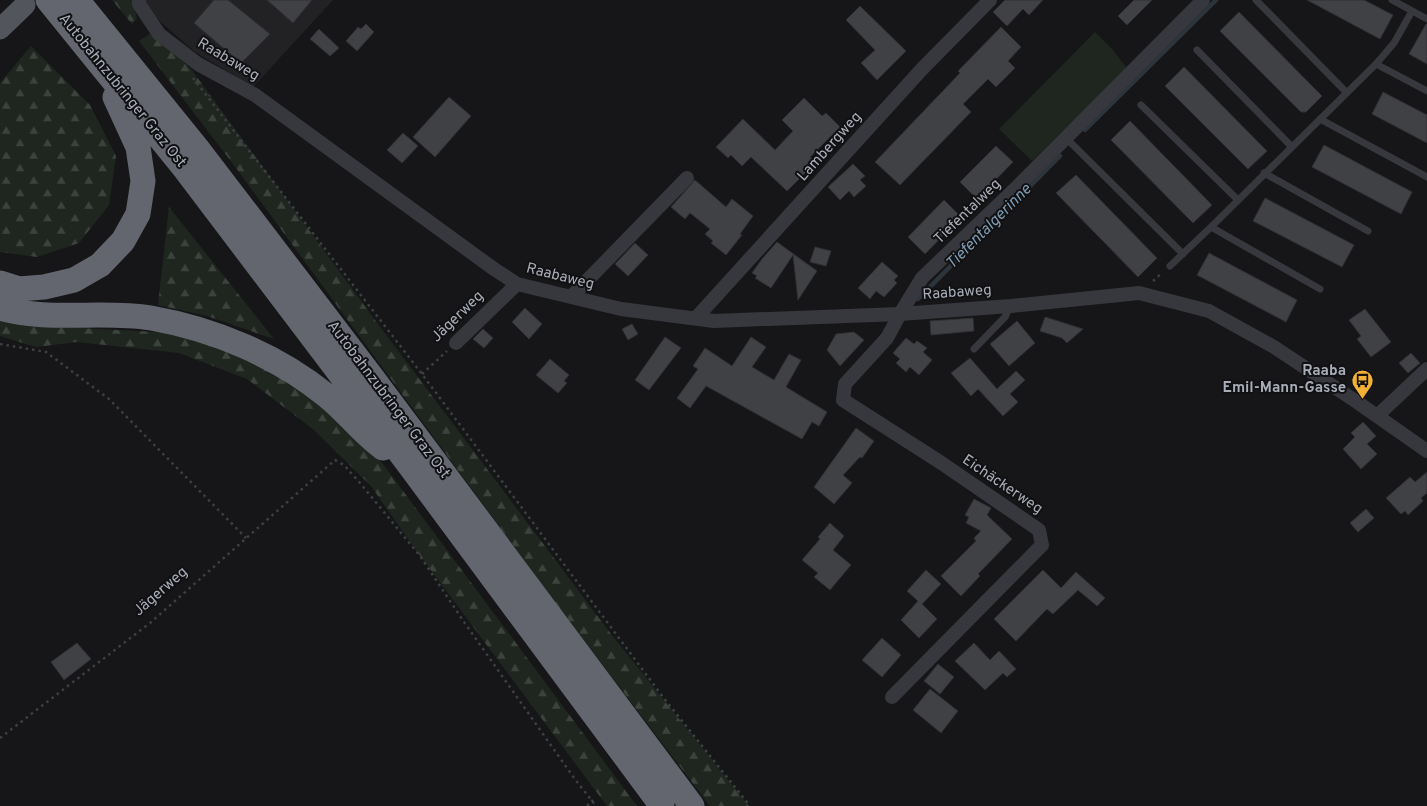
<svg xmlns="http://www.w3.org/2000/svg" width="1427" height="806" font-family="Overpass,sans-serif">
<defs>
<pattern id="forest-firs" width="22" height="20" patternUnits="userSpaceOnUse" patternTransform="scale(1.25)"><rect width="22" height="20" fill="#1e261f"/><path d="M5 1l3.5 6h-7zM16 11l3.5 6h-7z" fill="#3c433d"/></pattern>
</defs>
<rect width="100%" height="100%" fill="#161618"/>
<path fill="#222225" d="M145,0H333L253,87L195,52L153,15Z"/>
<path fill="#1e261f" d="M1095,32L1112,49L1127,68L1032,161L999,129Z"/>
<path fill="url(#forest-firs)" d="M112,0H132L137,18L132,24Z
M151,33L191,69L375,320L611,634L749,806H710L557,605L233,164L139,41Z
M31,46L90,105L116,156L109,205L79,243L37,257L0,252V83Z
M169,207L274,339L207,316L158,305Z
M0,320L80,328L176,333L247,356L328,410L383,464L637,806H607L415,549L371,486L314,430L247,379L179,353L77,342L36,347L0,336Z"/>
<g fill="none" stroke-linecap="round" stroke-linejoin="round">
<path stroke="#2c353c" stroke-width="4.5" d="M1085,130L1216,0
M918,299L1060,156"/>
</g>
<path fill="#404145" stroke="#303034" d="M214,0H228L270,34L241,63L194,23Z
M267,0H312L293,23Z
M1005,0H1043L1029,15L1023,9L1007,26L993,12Z
M1134,0H1152L1127,25L1118,16Z
M1307,0H1364L1393,15L1380,39Z
M860,6L906,51L877,80L861,63L875,50L846,20Z
M1239,12L1322,96L1306,112H1301L1220,31Z
M366,24L374,32L357,51L346,41L358,27L361,29Z
M1426,24H1427V64L1409,54Z
M1001,27L1021,47L1008,61L1015,68L996,87L988,79L963,104L971,112L900,185L875,162L960,73L958,71Z
M319,29L339,48L330,56L310,39Z
M1184,67L1267,151L1248,169L1165,86Z
M1383,92L1427,115V143L1372,114Z
M449,97L471,116L435,157L413,137Z
M804,98L822,116L826,113L840,127L810,157L816,162L787,191L751,157L742,166L731,155L728,158L716,147L743,119L775,150L793,131L782,120Z
M1130,121L1212,205L1193,223L1111,140Z
M403,133L418,146L402,163L387,150Z
M1324,145L1412,192L1401,214L1312,167Z
M996,146L1013,162L977,199L960,182Z
M853,164L865,176L860,180L866,186L854,197L849,191L840,200L828,187Z
M1076,175L1157,258L1138,277L1056,193Z
M695,180L726,207L732,199L753,216L740,234L742,235L726,255L711,243L713,241L705,234L710,229L690,213L685,219L671,207Z
M1265,198L1354,245L1342,267L1253,221Z
M944,200L961,217L925,254L908,237Z
M777,242L817,271L798,300L793,255L771,288L755,278L757,276L752,273L762,259Z
M635,243L648,255L628,276L615,264Z
M815,247L831,251L826,266L810,262Z
M1209,253L1297,300L1286,322L1197,275Z
M882,262L898,276L894,280L897,283L884,297L876,291L870,299L858,288Z
M525,308L542,324L529,339L512,322Z
M1365,309L1391,342L1371,357L1357,339L1361,336L1349,320Z
M1045,317L1083,329L1067,343L1062,338L1040,331Z
M973,318L974,331L931,335L930,321Z
M1017,321L1035,343L1009,366L990,344Z
M632,324L638,334L628,340L622,329Z
M483,329L493,338L484,348L473,339Z
M854,332L864,340L840,366L827,350L836,334Z
M665,337L681,348L649,390L635,380Z
M751,337L766,347L752,367L774,380L789,354L801,360L786,387L827,412L819,426L812,422L802,439L706,386L690,408L677,398L698,369L693,366L705,348L732,366Z
M906,338L914,344L917,341L927,348L923,352L932,360L919,375L910,367L906,372L896,363L900,359L893,353Z
M1411,353L1420,363L1408,373L1399,363Z
M970,358L997,389L1016,371L1025,380L1010,394L1018,402L1003,416L978,389L971,396L951,373Z
M550,359L569,375L564,381L567,383L558,393L536,375Z
M1363,422L1376,436L1367,444L1377,454L1361,469L1343,449L1355,437L1351,433Z
M856,428L874,441L862,458L860,457L843,475L852,483L834,504L814,487Z
M1427,472V493L1421,498L1423,501L1408,515L1405,511L1401,514L1386,498L1410,477L1415,482Z
M974,499L991,508L987,515L1012,539L978,574L980,576L961,596L941,576L976,541L974,538L981,531L966,523L969,517L965,515Z
M1366,509L1374,518L1358,532L1350,523Z
M830,523L844,536L833,550L851,565L830,590L814,577L818,573L802,560L820,539L818,537Z
M926,570L941,584L922,604L937,619L919,638L901,620L918,601L907,591Z
M1043,570L1061,588L1076,572L1105,598L1097,606L1078,590L1053,614L1047,609L1016,641L994,619Z
M882,638L901,655L882,677L862,660Z
M77,643L91,659L64,680L51,662Z
M974,643L990,660L999,651L1016,669L1007,677L1003,673L985,690L955,661Z
M938,664L954,677L940,694L924,681Z
M930,689L958,711L941,733L913,710Z"/>
<g fill="none" stroke-linecap="round" stroke-linejoin="round">
<path stroke="#3d3f44" stroke-width="2.5" stroke-dasharray="2.5 4" stroke-linecap="butt" d="M193,78L422,374L663,697L750,806
M1153,281L1162,273
M0,344L46,352L109,399L246,538
M422,374L447,351
M0,738L150,623L335,460L344,465L360,483L420,556L464,622L574,778L596,806
M587,806L593,800"/>
<path stroke="#37383d" stroke-width="7" d="M1256,0L1347,93
M1392,0L1427,19
M1412,11L1394,43L1376,64L1427,91
M1197,50L1292,147
M1141,105L1238,200
M1320,119L1427,177
M1066,138L1183,254
M1264,173L1368,231
M1211,227L1320,289
M1170,266L1211,227L1376,64
M974,349L1005,317L1010,306"/>
<path stroke="#37383d" stroke-width="14" d="M139,0V4L159,34L198,64L255,95L494,269L517,284L621,309L714,321L900,314L1011,306L1139,293L1209,311L1274,347L1357,402L1427,451
M571,297L687,178
M696,318L922,69L990,0
M456,343L517,284
M1377,416L1427,369
M892,697L1042,545L1039,530L940,462L843,400L845,384L887,338L900,314L922,278L1017,187L1203,0"/>
<path stroke="#53555c" stroke-width="21" d="M0,29L25,5"/>
<path stroke="#63666e" stroke-width="25" d="M48,0L185,169L410,466L662,806
M77,0L197,148L371,376L692,806
M0,283L19,289L44,287L74,280L100,265L123,241L138,214L143,181L138,147L115,97
M0,308C49,322 102,310 151,318C214,329 278,356 327,396C347,412 362,433 383,448"/>
</g>
<defs>
<symbol id="bus-pin" viewBox="-11 -11 22 30"><path d="M0 17L-7.5 6A9.5 9.5 0 1 1 7.5 6Z" fill="#f2b134" stroke="#111113"/><path d="M-5-6H5V4H4V6H2V4H-2V6H-4V4H-5ZM-3.5-4V0h7V-4ZM-3.5 1.2v1.5H-2V1.2ZM2 1.2v1.5H3.5V1.2Z" fill="#111"/></symbol>
</defs>
<g fill-rule="evenodd">
<use href="#bus-pin" x="1350" y="368" width="25" height="34"/>
</g>
<g text-anchor="middle" dominant-baseline="central" stroke-width="4" stroke-linejoin="round" paint-order="stroke">
<g font-size="15" fill="#a8adb8" stroke="#111113">
<text transform="translate(228 60) rotate(31)">Raabaweg</text>
<text transform="translate(122 91) rotate(51)">Autobahnzubringer Graz Ost</text>
<text transform="translate(830 147) rotate(-48)">Lambergweg</text>
<text transform="translate(968 212) rotate(-44)">Tiefentalweg</text>
<text transform="translate(560 277) rotate(14)">Raabaweg</text>
<text transform="translate(957 293) rotate(-4)">Raabaweg</text>
<text transform="translate(458 317) rotate(-44)">Jägerweg</text>
<text transform="translate(388 400) rotate(53)">Autobahnzubringer Graz Ost</text>
<text transform="translate(1002 485) rotate(34)">Eichäckerweg</text>
<text transform="translate(161 592) rotate(-41)">Jägerweg</text>
</g>
<g font-size="15" font-weight="bold" fill="#a8adb8" stroke="#111113" text-anchor="end">
<text x="1346" y="371">Raaba<tspan x="1346" dy="17">Emil-Mann-Gasse</tspan></text>
</g>
<g font-size="16" font-style="italic" fill="#7f9bb3" stroke="#111113">
<text transform="translate(989 227) rotate(-45)">Tiefentalgerinne</text>
</g>
</g>
</svg>
